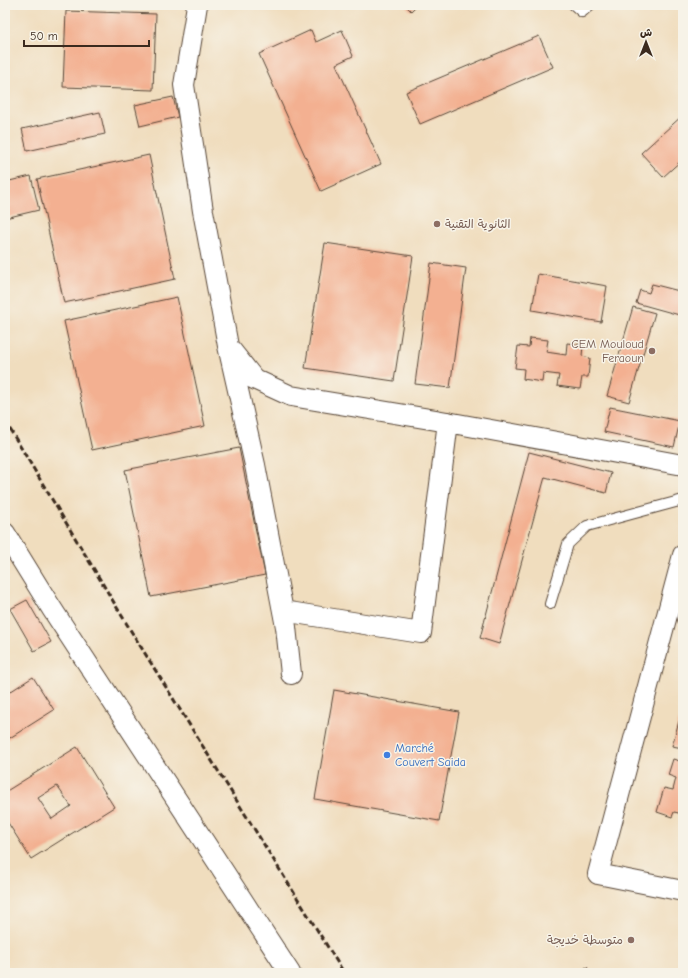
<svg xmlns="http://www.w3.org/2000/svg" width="688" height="978" font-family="'Comic Neue','Playpen Sans Arabic',sans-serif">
<rect width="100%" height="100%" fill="#f7f3e8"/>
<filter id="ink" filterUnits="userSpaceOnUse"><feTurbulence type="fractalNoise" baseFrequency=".025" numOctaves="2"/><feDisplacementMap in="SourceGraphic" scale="8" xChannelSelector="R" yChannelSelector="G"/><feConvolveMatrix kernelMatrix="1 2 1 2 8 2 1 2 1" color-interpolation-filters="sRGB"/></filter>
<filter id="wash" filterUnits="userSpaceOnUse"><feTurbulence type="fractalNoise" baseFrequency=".012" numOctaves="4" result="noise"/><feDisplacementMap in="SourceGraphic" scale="16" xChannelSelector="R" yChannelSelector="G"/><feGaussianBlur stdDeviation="0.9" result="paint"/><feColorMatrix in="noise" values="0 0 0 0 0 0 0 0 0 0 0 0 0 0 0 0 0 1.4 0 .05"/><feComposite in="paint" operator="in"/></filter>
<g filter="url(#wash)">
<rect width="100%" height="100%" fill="#f0ddbe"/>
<g id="blocks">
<path fill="#f3b091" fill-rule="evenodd" d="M405,5H417L411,11Z
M66,11L156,14L153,90L63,87Z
M311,30L316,42L342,30L353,56L336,64L381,164L321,191L259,54Z
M539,36L553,67L420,124L406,92Z
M173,97L178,117L140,126L135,105Z
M100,112L105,134L27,151L22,129Z
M683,115V159L663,177L641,153Z
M149,155L175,279L64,303L37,179Z
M31,176L39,210L5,218V182Z
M325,243L413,256L394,381L305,368Z
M431,263L466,268L450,388L415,384Z
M538,274L607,286L601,322L532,310Z
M652,284L683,292V316L636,303L640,290L649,293Z
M177,297L205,426L92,450L64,321Z
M633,307L655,313L629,402L607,396Z
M530,338L548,340L546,352L566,355L567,343L583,345L582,356L590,358L588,377H582L580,389L557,386L559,375L543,373L542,382L523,379L524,369L515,368L518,346L529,347Z
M610,407L680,421L674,447L604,432Z
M239,448L265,575L151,597L125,470Z
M529,452L611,473L606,493L545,477L499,644L480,638Z
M27,600L51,642L34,651L10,609Z
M33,677L54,710L5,741V695Z
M334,690L459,712L439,821L315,799Z
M679,721L683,722V748L672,746Z
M77,747L114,807L31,859L5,818V792ZM57,786L71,806L52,819L38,798Z
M673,759L683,762V814L674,812L672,817L657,812L664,788L673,790L676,778L668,775Z"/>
</g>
</g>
<g filter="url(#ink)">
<use href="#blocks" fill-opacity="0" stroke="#564536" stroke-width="1"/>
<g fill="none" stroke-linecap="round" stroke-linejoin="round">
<defs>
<path id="lane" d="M574,5L582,12L590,5
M550,604L568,544L587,526L683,500"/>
<path id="street" d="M197,5L184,85L203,211L228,346L255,465L286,627L291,674
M231,350L254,379L291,396L436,420L683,465
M5,533L52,609L290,973
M683,555L598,874L683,891
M283,611L421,633L448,422"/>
</defs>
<use href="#lane" stroke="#564536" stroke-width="12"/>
<use href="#street" stroke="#564536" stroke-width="22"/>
<use href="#lane" stroke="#fff" stroke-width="10"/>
<use href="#street" stroke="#fff" stroke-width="20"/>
<path stroke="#3b2a1e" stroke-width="3" stroke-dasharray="6 3" stroke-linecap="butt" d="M5,421L131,631L344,973
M585,973L587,967"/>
</g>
</g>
<g fill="#8d6e63" stroke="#f7f3e8" stroke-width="1.5">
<circle cx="437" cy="224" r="4"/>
<circle cx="652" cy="351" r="4"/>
<circle cx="631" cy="940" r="4"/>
</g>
<circle fill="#3f7fe0" stroke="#f7f3e8" stroke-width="1.5" cx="387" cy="755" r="4"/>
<g text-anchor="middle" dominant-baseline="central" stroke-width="3" stroke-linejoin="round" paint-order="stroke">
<g font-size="12" fill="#785e54" stroke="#f7f3e8" text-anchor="end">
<text x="445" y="224" text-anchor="start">الثانوية التقنية</text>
<text x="644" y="344">CEM Mouloud<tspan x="644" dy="14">Feraoun</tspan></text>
<text x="623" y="940">متوسطة خديجة</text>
</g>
<g font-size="12" fill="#366cbe" stroke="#f7f3e8" text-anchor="start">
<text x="395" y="748">Marché<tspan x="395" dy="14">Couvert Saida</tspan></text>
</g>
</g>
<rect width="688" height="978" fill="none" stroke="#f7f3e8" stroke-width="20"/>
<g transform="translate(646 42)" stroke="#f7f3e8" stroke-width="3" paint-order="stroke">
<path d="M0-3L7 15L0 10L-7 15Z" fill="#3b2a1e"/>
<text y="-6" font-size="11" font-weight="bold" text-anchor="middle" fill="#3b2a1e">ش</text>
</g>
<path d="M24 40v6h125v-6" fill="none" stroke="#3b2a1e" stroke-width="2"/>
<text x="30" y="40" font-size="12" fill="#3b2a1e" stroke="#f7f3e8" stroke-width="3" paint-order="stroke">50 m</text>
</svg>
